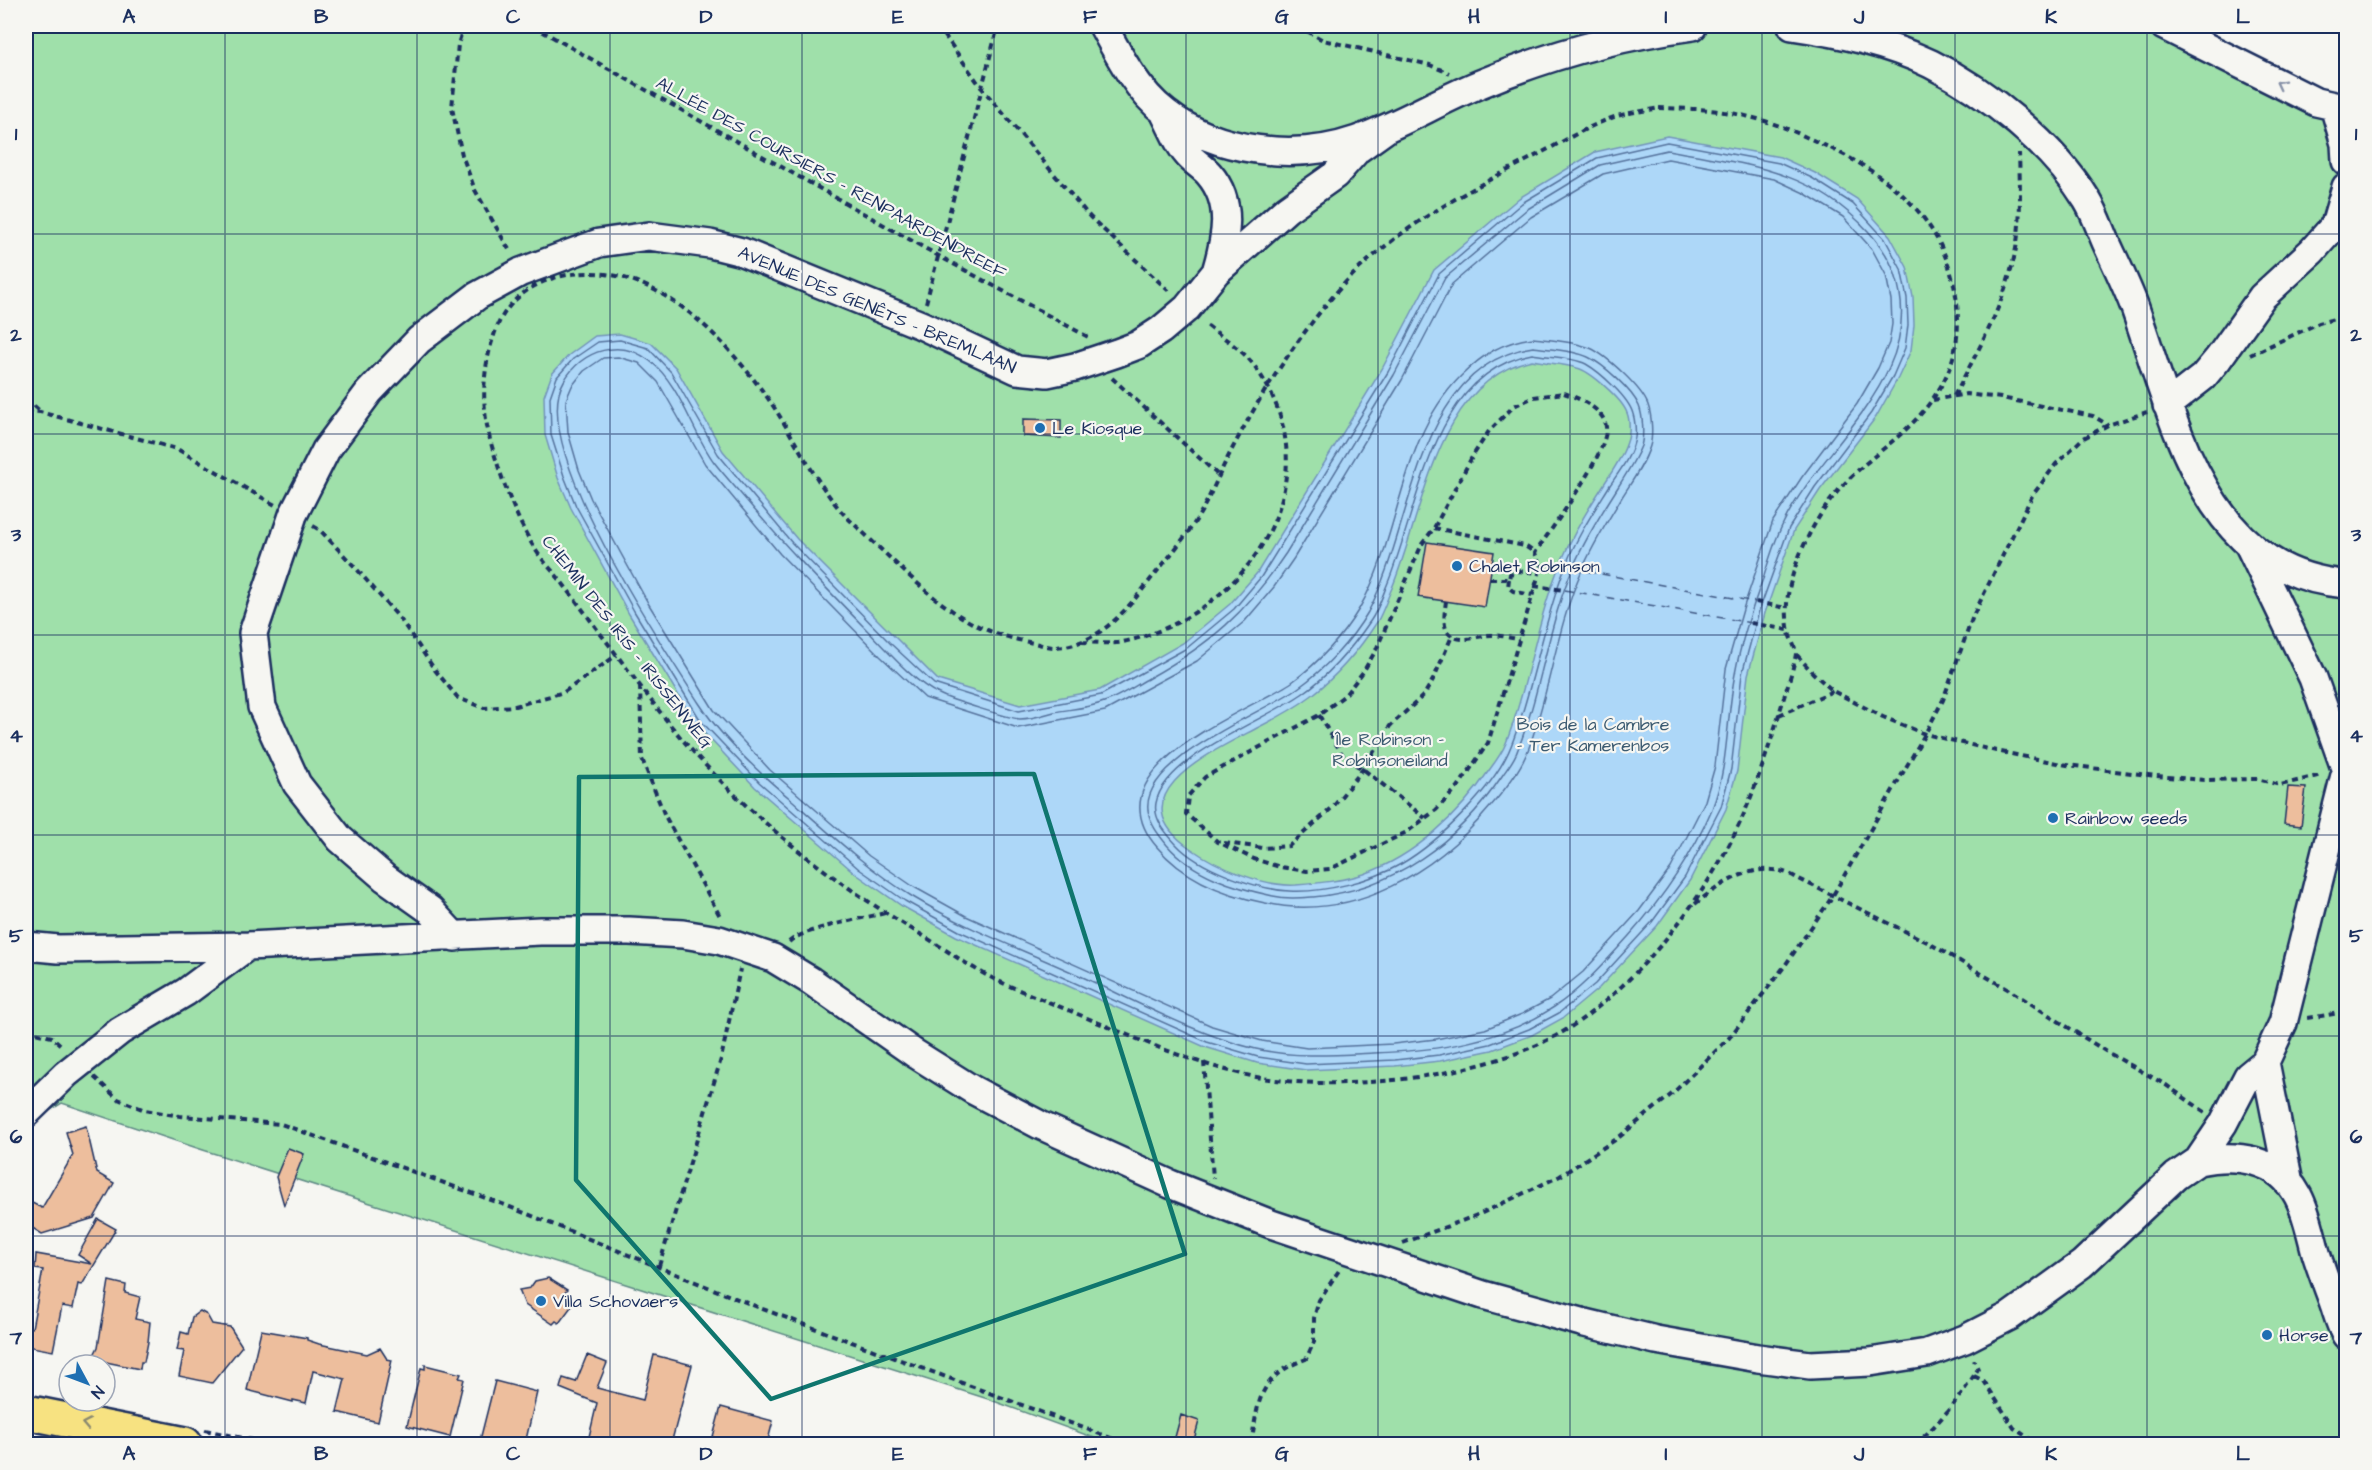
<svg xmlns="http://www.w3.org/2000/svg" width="2372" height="1470" font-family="'Architects Daughter',sans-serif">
<rect width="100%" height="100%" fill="#f6f6f2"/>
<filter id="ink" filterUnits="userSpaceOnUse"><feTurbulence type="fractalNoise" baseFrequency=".0167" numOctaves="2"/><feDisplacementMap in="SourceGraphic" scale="12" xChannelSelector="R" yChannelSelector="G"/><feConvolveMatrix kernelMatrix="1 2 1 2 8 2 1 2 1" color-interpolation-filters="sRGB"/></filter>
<g filter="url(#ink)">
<path fill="#9fe0aa" stroke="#5d8884" stroke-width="1.5" d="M26,26H2147L2346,103V1444H1111L988,1399L200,1149L62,1103L26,1125Z"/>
<path fill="#add7f8" stroke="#7394ba" stroke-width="1.5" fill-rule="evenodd" d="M1667,136L1780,157L1815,173L1857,199L1890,236L1907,267L1913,297L1914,325L1911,350L1898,378L1876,417L1820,490L1794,530L1765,613L1748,675L1737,771L1726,809L1690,880L1657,926L1599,988L1563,1018L1532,1035L1492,1050L1440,1061L1395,1066L1306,1070L1257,1063L1205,1047L956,936L902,906L856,874L755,787L696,724L629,614L571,508L558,478L545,435L544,396L552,374L569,355L595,336L620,334L651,343L676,368L723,451L797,539L938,680L1020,705L1100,690L1183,643L1230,604L1257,573L1382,369L1434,270L1519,198L1595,152ZM1532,360C1547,363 1563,364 1577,368C1590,371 1622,399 1627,413C1630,420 1630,435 1627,442C1622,459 1610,474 1601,489C1586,512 1572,536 1561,562C1536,620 1529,685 1506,743C1502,753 1496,761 1490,769C1460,814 1415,856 1364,874C1342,881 1319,883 1296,885C1263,887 1217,867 1190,848C1112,795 1218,749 1259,727C1277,718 1295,708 1311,696C1337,676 1359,650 1377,622C1383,612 1387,599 1392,588C1424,511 1436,381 1532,360Z"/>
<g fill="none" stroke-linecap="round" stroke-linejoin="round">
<path stroke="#55729c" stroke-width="1.5" d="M1667,142L1779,163L1812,178L1853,204L1885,239L1901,269L1907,298L1908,325L1905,348L1893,376L1871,413L1815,487L1789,528L1759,611L1742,674L1731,769L1721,807L1685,877L1652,922L1595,984L1559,1013L1529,1029L1490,1044L1439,1055L1395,1060L1306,1064L1258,1057L1207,1042L959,931L905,901L859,869L759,782L701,721L634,611L576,506L564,476L551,435L550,397L557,377L573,359L598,342L620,340L648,348L671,372L718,454L792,543L891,644L934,684L1019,711L1101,695L1187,648L1234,609L1261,577L1388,372L1439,274L1522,203L1597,158Z
M1667,150C1745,164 1811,169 1868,231C1879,243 1889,257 1895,274C1930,376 1818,446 1781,528C1774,543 1769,560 1764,576C1752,608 1741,641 1735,674C1726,719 1729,766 1712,809C1692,856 1662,899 1628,937C1605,962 1583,988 1554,1007C1502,1042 1435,1051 1374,1053C1334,1055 1295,1058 1256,1049C1190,1033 1129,997 1067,970C1015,947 961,926 913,897C869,870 831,835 793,801C759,773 723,740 699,703C662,645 526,444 564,381C583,349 621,338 650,361C680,384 692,432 714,462C724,475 736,488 747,501C784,545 823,585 863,626C883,646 914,683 939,694C951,700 1008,718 1020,719C1032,719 1043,715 1054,712C1070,709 1089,708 1104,702C1119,697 1135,686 1149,678C1212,643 1246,613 1286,553L1394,375L1445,278L1526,210L1600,165Z
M1668,159L1774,179L1804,193L1843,217L1872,249L1886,275L1891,300L1892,324L1889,343L1878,368L1857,404L1802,477L1773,521L1744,606L1726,669L1715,766L1705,801L1671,868L1639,911L1583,972L1550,999L1522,1014L1485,1029L1436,1039L1393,1044L1307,1048L1262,1041L1212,1026L966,916L914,887L869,856L770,770L714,710L648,603L591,499L579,470L568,432L566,400L572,386L584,371L603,358L618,357L639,363L658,382L705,464L780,554L880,656L925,698L1018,728L1105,711L1197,661L1245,621L1274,587L1294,558L1402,380L1452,284L1531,217L1603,174Z
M1533,338C1550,340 1574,341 1590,348C1606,355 1642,388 1648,405C1652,416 1653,436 1650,446C1644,465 1632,481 1622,497C1608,521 1593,544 1582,570C1556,628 1550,693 1527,753C1519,772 1503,792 1490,807C1435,873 1353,922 1265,903C1224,895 1184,879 1157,847C1088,767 1245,714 1292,682C1318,663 1342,637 1359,609C1402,535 1398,439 1461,376C1483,354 1502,342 1533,338Z
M1533,347C1547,349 1575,350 1588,357C1603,364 1632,390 1639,406C1643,416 1644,436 1641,446C1634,463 1623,479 1613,495C1599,517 1585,540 1574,565C1548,623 1542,689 1518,749C1515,759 1508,767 1502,776C1458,842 1393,890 1313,897C1299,898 1287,899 1273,896C1235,888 1193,875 1167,845C1158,834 1150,824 1148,810C1142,759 1263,713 1298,688C1325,669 1351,641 1368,612C1415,527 1414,366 1533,347Z
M1532,354C1548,357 1572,357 1586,364C1600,372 1629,398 1633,414C1635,420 1636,431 1635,437C1633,454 1619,472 1610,485C1594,511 1576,538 1565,567C1542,625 1534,688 1511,746C1495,787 1439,842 1401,864C1372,881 1323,893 1289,891C1255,889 1199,869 1176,844C1166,833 1153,819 1156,803C1164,757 1265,720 1302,694C1330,675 1352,648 1371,620C1378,610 1382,597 1387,585C1420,506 1431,374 1532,354Z"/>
<path stroke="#405984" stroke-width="1.5" stroke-dasharray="8 6" stroke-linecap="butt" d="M1574,569L1756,602
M1565,590L1751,623"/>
</g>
<path fill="#edbe9d" stroke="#1b2f5e" stroke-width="1.5" d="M1023,419L1061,420V438L1023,436Z
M1427,542L1494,552L1485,607L1418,597Z
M2288,787L2306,788L2301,826L2284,824Z
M86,1126L97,1173L114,1183L94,1218L42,1234L26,1224V1200L42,1208L73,1155L66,1132Z
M288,1148L304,1154L284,1205L276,1177Z
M98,1219L116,1229L82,1285L78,1284L73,1308L62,1306L53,1351L26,1346V1326L32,1328L43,1270L35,1269L36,1254L92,1264L78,1255Z
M548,1278L567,1290L563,1295L574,1303L559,1323L556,1321L553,1324L525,1305L519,1290L530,1288L535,1281Z
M109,1281L126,1285L125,1293L140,1297L135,1319L150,1322L148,1342L144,1362H141L140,1369L106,1362L89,1365L98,1347Z
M200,1311L207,1315L212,1324L230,1327L242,1346L212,1383L179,1376L184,1351L177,1350L181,1332L188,1334L192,1317Z
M261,1330L307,1338V1340L319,1344L367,1354L380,1348L387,1359L392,1360L378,1422L337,1412L345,1379L313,1371L306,1403L293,1400V1402L247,1390Z
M587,1355L607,1363L597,1388L643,1400L654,1355L692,1365L671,1444H601L588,1441L597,1403L560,1388L563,1378L576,1382Z
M425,1365L461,1374L459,1378L464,1379L450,1437L407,1426L421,1368L425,1369Z
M495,1381L537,1392L525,1444H479Z
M721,1407L773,1421L767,1444H711Z
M1181,1415L1199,1421L1193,1444L1174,1441Z"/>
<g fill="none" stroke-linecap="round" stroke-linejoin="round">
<defs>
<path id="minor" d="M1103,26C1119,56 1138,92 1166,113C1217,153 1297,161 1357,140C1400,125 1438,101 1480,84C1549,55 1619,36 1693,26
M1792,26C1839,33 1888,43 1931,64C1989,93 2053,145 2087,200C2095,213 2100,228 2106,242C2116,264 2127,286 2135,308C2174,418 2204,574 2346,584
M2164,26L2316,102L2334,106
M2334,106L2345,144L2346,161
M1165,114C1172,127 1178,144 1188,155C1194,162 1203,167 1209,174C1234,203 1226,238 1216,272
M2167,405L2203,377L2218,359L2262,297L2312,251L2335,225L2346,187
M2249,545L2313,678L2346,771
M455,937L430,910L385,878L340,839L297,784L262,707L253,633L293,515L326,450L369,392L419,340L477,296L521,272L599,243L649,236L710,244L742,252L921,325L1017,370L1047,373L1075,367L1117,353L1138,345L1161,330L1187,308L1216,272L1287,209L1335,175L1358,149L1386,129
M26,946L58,949L248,946L540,931H629L683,934L719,940L773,958L811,981L914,1053L973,1090L1040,1125L1170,1184L1271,1224L1483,1295L1585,1323L1656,1340L1758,1358L1810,1365L1870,1362L1927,1353L1965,1339L2010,1316L2082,1264L2176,1176L2198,1161L2223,1124L2248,1076L2265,1062
M26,1113L66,1074L120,1031L186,992L248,946
M2198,1161C2235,1153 2278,1158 2298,1196C2307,1213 2311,1235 2316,1253C2321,1269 2327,1285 2333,1301C2337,1312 2340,1325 2346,1335
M2289,1183L2265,1062L2283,1023L2346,771"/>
<path id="major" d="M26,1412L185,1444"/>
</defs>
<use href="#minor" stroke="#1b2f5e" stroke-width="32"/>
<use href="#major" stroke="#1b2f5e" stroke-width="38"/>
<path stroke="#1b2f5e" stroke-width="4" stroke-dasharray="6 4.5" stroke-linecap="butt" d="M464,26L458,44L452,108L462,155L475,190L511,253
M533,26L937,255L1090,338
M938,26L981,87L1090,217L1172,294
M1298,26L1323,40L1430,65L1449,73
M2126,26L2144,34
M1659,108C1680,109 1703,108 1724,112C1752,116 1781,125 1806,137C1883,170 1946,213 1957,303C1960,332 1956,360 1941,386C1915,430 1885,444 1851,477C1821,506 1798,549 1789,589C1786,604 1786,617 1789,632C1790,639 1795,645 1796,653C1796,659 1787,688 1785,694C1773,735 1760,777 1743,816C1709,894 1638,985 1566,1030C1487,1078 1341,1094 1251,1076C1189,1063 1126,1034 1068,1010C1042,999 1014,989 988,976C963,963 940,945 915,931C833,881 762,827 697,756C663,719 634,677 603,637C590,620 578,603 564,585C556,574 545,564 537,552C518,523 504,486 494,453C480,411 481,368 497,327C508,299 534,282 562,276C644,258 712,325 758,385C789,424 807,471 841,511C847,518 865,534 872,541C903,570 934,602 972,623C991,633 1012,639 1033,643C1040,644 1047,647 1054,647C1101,646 1129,606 1155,574C1169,557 1183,540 1195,522C1206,505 1215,484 1224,465C1237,439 1251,414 1266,389C1289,353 1314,317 1343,285C1397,227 1469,190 1539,154C1564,141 1590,125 1617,116C1631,112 1645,111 1659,108Z
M926,303L998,26
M2250,355L2319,323L2346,316
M1112,378L1219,476
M1564,393C1579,398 1604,409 1606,427C1609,452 1551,529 1535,553L1541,567L1488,743L1458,787L1436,810L1407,832L1330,869L1307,871L1280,867L1254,859L1218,842L1186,814L1188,796L1205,777L1319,715L1345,695L1363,672L1376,650L1422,544L1434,528L1472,457L1489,431L1514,406L1534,397Z
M1954,396C1977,352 2003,308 2014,258C2022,224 2020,187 2019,153
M26,399L40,411
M1933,400L1966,394L2001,398L2093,416L2108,425
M26,411L40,412L177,449L275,505
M313,526L320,530L355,567L401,620L435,670L458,698L484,708L515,706L564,692L617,655
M1434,528L1525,546L1535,553
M1541,567L1553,565L1574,569
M1490,579H1509L1510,574L1519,571L1538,573
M1509,579L1508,587L1513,591L1532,595
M1534,586L1565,590
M1446,601C1444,617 1440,637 1462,639C1471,640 1481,635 1491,635C1500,635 1510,638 1519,639
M1756,602L1786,608
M1751,623L1788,630
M1082,642C1095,642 1110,645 1123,642C1248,615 1339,479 1253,364C1241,348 1220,336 1204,323
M1797,655L1813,673L1833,691L1883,717L1925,734L1996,751L2067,765L2156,776L2204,780L2257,779L2280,785L2322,775
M640,686L642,759L665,816L721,918
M1319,715L1345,759L1363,769L1425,818
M1779,715L1833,691
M1224,843L1264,848L1289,846L1333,807L1363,769L1390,726L1424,695L1434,678L1452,636
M1695,904C1718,886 1748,864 1780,871C1785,872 1792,875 1797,878L1927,942L2011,991L2107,1052L2166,1085L2205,1112
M789,942C802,929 865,918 885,913
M2308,1018L2346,1012
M26,1031L52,1037L63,1047
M1204,1062L1213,1178
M94,1077L118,1099L145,1110L180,1116L281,1124L505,1205L760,1308L1127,1444
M1403,1243L1480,1214L1560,1176L1618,1138L1672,1094L1729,1038L1784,967L1832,897L1925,734L1943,700L1973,616L2032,496L2056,464L2082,439L2108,425L2147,412
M659,1266L721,1059L740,969
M1974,1376L1984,1381L2014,1428L2037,1444
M205,1430L272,1444
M1251,1444C1259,1399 1258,1377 1306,1359L1314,1342V1318L1319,1300L1340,1269
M1916,1444C1940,1422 1961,1397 1978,1369L1974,1360"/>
<use href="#minor" stroke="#f6f6f2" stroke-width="27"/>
<use href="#major" stroke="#f7e281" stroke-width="33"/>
</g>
<defs><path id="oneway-chevron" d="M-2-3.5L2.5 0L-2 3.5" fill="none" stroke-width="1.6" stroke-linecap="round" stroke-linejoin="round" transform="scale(1.5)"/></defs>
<use stroke="#8892a8" href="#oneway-chevron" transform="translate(2280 84) rotate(-153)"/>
<use stroke="#898870" href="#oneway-chevron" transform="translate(86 1424) rotate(-169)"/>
</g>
<path fill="none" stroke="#0f766e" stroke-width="4.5" stroke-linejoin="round" d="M1034,774L1185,1254L771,1399L576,1180L579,777Z"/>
<path fill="none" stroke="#1b2f5e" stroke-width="1.5" stroke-opacity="0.55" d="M225,26V1444M417,26V1444M610,26V1444M802,26V1444M994,26V1444M1186,26V1444M1378,26V1444M1570,26V1444M1762,26V1444M1955,26V1444M2147,26V1444M26,234H2346M26,434H2346M26,635H2346M26,835H2346M26,1036H2346M26,1236H2346"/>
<g fill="#1f6fb2" stroke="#f6f6f2" stroke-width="2">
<circle cx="1040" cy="428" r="6"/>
<circle cx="1457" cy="566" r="6"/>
<circle cx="2053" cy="818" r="6"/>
<circle cx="541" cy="1301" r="6"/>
<circle cx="2267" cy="1335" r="6"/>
</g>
<g text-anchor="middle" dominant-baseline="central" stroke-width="4.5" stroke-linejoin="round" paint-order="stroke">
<g font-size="18" fill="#1b2f5e" stroke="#f6f6f2">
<text transform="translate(831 178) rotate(29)">ALLÉE DES COURSIERS - RENPAARDENDREEF</text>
<text transform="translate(877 310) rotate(23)">AVENUE DES GENÊTS - BREMLAAN</text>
<text transform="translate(627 642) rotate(52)">CHEMIN DES IRIS - IRISSENWEG</text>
</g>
<g font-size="18" fill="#1b2f5e" stroke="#f6f6f2" text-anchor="start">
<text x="1052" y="428">Le Kiosque</text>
<text x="1469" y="566">Chalet Robinson</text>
<text x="2065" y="818">Rainbow seeds</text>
<text x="553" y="1301">Villa Schovaers</text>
<text x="2279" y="1335">Horse</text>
</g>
<g font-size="18" fill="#3c5b71" stroke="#f6f6f2">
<text x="1593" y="724">Bois de la Cambre<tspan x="1593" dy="21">- Ter Kamerenbos</tspan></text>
<text x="1390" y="739">Île Robinson -<tspan x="1390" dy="21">Robinsoneiland</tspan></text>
</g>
</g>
<rect width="2372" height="1470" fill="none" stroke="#f6f6f2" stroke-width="66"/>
<g transform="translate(87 1383) rotate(131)"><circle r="28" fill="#f6f6f2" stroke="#9ea6b7" stroke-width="1.5"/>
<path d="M0-4.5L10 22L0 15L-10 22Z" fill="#1f6fb2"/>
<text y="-9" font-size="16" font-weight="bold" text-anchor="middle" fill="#1b2f5e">N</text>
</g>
<rect x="33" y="33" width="2306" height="1404" fill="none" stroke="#1b2f5e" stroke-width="2"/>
<g font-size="20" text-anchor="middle" font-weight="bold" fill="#1b2f5e">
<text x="129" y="23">A</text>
<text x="321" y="23">B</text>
<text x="513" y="23">C</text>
<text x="706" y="23">D</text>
<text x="898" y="23">E</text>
<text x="1090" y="23">F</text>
<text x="1282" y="23">G</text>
<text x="1474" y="23">H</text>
<text x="1666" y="23">I</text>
<text x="1859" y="23">J</text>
<text x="2051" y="23">K</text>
<text x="2243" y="23">L</text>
<text x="16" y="140">1</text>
<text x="2356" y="140">1</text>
<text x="16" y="341">2</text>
<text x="2356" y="341">2</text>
<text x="16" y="541">3</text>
<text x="2356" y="541">3</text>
<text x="16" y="742">4</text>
<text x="2356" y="742">4</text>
<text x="16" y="942">5</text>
<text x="2356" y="942">5</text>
<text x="16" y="1143">6</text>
<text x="2356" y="1143">6</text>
<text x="16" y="1344">7</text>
<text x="2356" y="1344">7</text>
<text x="129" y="1460">A</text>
<text x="321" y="1460">B</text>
<text x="513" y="1460">C</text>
<text x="706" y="1460">D</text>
<text x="898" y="1460">E</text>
<text x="1090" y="1460">F</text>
<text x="1282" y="1460">G</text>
<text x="1474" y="1460">H</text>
<text x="1666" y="1460">I</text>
<text x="1859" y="1460">J</text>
<text x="2051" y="1460">K</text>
<text x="2243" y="1460">L</text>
</g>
</svg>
